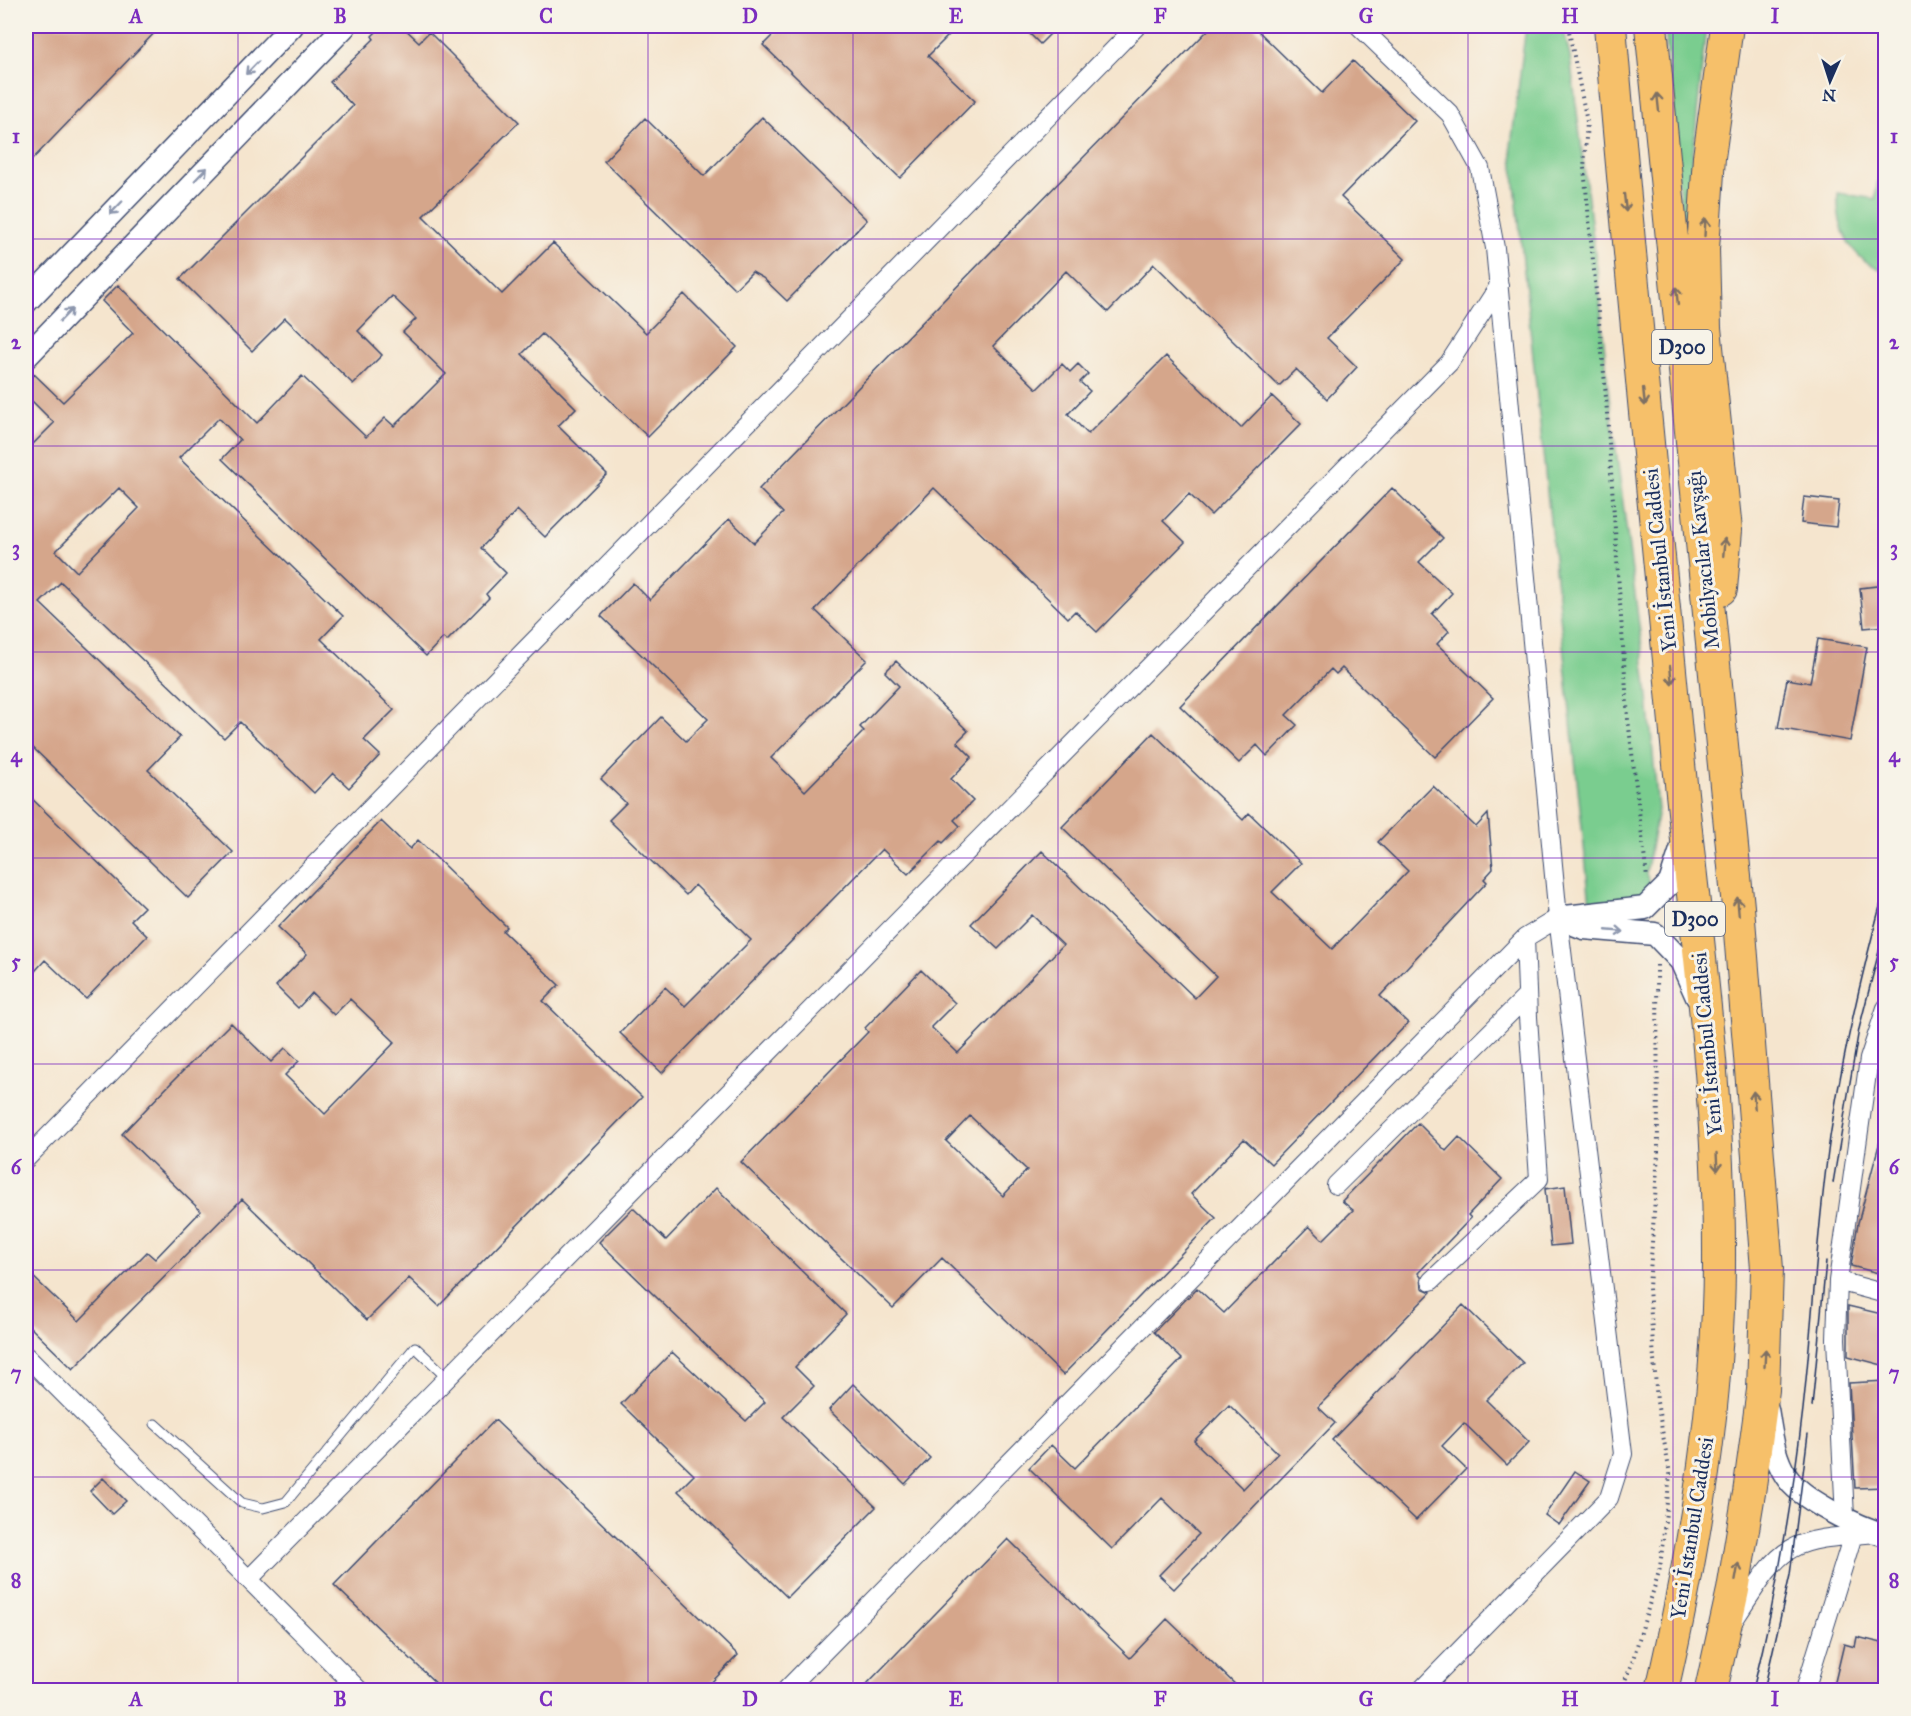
<svg xmlns="http://www.w3.org/2000/svg" width="1911" height="1716" font-family="'IM FELL Great Primer',serif">
<rect width="100%" height="100%" fill="#f7f3e8"/>
<filter id="ink" filterUnits="userSpaceOnUse"><feTurbulence type="fractalNoise" baseFrequency=".0167" numOctaves="2"/><feDisplacementMap in="SourceGraphic" scale="12" xChannelSelector="R" yChannelSelector="G"/><feConvolveMatrix kernelMatrix="1 2 1 2 8 2 1 2 1" color-interpolation-filters="sRGB"/></filter>
<filter id="wash" filterUnits="userSpaceOnUse"><feTurbulence type="fractalNoise" baseFrequency=".008" numOctaves="4" result="noise"/><feDisplacementMap in="SourceGraphic" scale="24" xChannelSelector="R" yChannelSelector="G"/><feGaussianBlur stdDeviation="1.35" result="paint"/><feColorMatrix in="noise" values="0 0 0 0 0 0 0 0 0 0 0 0 0 0 0 0 0 1.4 0 .05"/><feComposite in="paint" operator="in"/></filter>
<g filter="url(#wash)">
<rect width="100%" height="100%" fill="#f5e5ce"/>
<path fill="#7acd8f" stroke="#4a7e76" stroke-width="1.5" d="M1526,26H1563L1570,57L1597,269L1609,396L1647,686L1658,810L1646,874L1656,896L1590,904L1511,146Z
M1665,26H1706L1691,173L1686,266Z
M1885,131V271C1850,259 1836,229 1838,193L1875,199Z"/>
<g id="blocks">
<path fill="#d5a68b" fill-rule="evenodd" d="M26,26H161L26,166Z
M382,26H402L419,42L429,32L519,122L423,216L502,294L553,243L646,333L684,294L737,347L648,437L542,334L522,354L576,408L558,426L607,474L545,537L517,510L481,548L506,573L486,594L489,598L447,641L443,638L426,656L222,459L240,440L219,418L179,458L343,616L321,639L394,710L364,740L380,755L349,788L333,773L314,793L240,722L224,738L61,582L40,603L180,737L148,770L233,852L188,898L26,741V451L54,423L26,395V382L34,374L63,402L133,333L102,301L118,285L257,423L302,376L366,437L385,418L394,426L446,374L403,332L416,319L392,296L358,331L382,355L353,384L285,318L252,351L180,279L353,106L330,82L374,39L372,36ZM119,488L139,508L77,572L56,551Z
M782,26H958L928,56L975,101L900,178L763,45Z
M1022,26H1058L1040,44Z
M1212,26H1253L1322,93L1353,61L1415,121L1341,197L1405,259L1327,338L1357,367L1327,399L1296,369L1279,386L1154,264L1108,312L1066,271L993,346L1037,389L1062,364L1070,372L1078,364L1088,374L1080,382L1090,391L1068,414L1088,434L1166,356L1241,428L1272,396L1301,424L1211,515L1189,494L1163,521L1185,542L1097,632L1075,611L1068,618L934,488L815,610L867,660L771,758L805,791L864,731L860,727L899,686L885,672L896,661L968,731L957,742L972,757L951,779L973,801L954,820L960,826L943,843L941,841L908,874L882,849L662,1073L620,1033L665,987L685,1006L751,940L695,885L686,895L609,820L626,803L601,779L661,717L686,741L708,719L601,616L633,583L650,600L729,519L754,543L783,513L759,489Z
M762,117L867,220L787,301L763,278L752,272L735,289L604,161L645,118L704,176Z
M1392,488L1443,538L1419,562L1452,593L1432,614L1449,631L1437,644L1493,698L1435,757L1342,668L1336,674L1331,669L1286,715L1297,725L1267,756L1257,745L1239,763L1180,706Z
M1804,497L1839,501L1836,527L1801,523Z
M1886,585V626L1864,628L1860,588Z
M1818,639L1867,647L1850,741L1778,728L1787,679L1810,683Z
M1153,733L1243,820L1249,813L1301,863L1272,892L1332,949L1408,871L1378,842L1433,786L1476,827L1488,814L1493,869L1484,879L1487,882L1380,996L1408,1023L1271,1164L1244,1139L1191,1194L1216,1218L1063,1375L942,1258L893,1308L741,1162L868,1032L865,1028L921,970L955,1003L931,1027L958,1053L1063,945L1032,915L998,949L971,924L1042,851L1195,998L1216,976L1062,827ZM970,1116L1027,1170L1003,1196L946,1141Z
M26,793L144,907L131,920L147,936L86,999L45,960L26,981Z
M381,821L410,849L418,840L507,927L503,931L559,985L543,1001L642,1097L439,1306L409,1278L367,1320L242,1199L73,1369L26,1323V1270L79,1321L147,1252L155,1259L201,1211L122,1134L172,1082L231,1023L271,1062L285,1048L299,1061L285,1075L325,1114L395,1042L350,999L334,1015L312,993L298,1008L276,986L307,954L278,927Z
M1418,1123L1446,1151L1459,1137L1502,1179L1468,1215L1471,1218L1418,1273L1421,1277L1422,1288L1431,1292L1318,1407L1335,1423L1174,1589L1159,1575L1199,1534L1162,1498L1112,1549L1029,1468L1051,1445L1075,1468L1182,1359L1154,1332L1197,1288L1224,1313L1309,1226L1323,1240L1353,1210L1342,1201ZM1229,1405L1278,1453L1243,1489L1194,1441Z
M1881,1137L1886,1138V1275L1851,1266L1858,1223Z
M1565,1186L1571,1244L1551,1246L1545,1189Z
M716,1188L846,1314L795,1367L814,1386L783,1417L876,1507L787,1597L678,1491L694,1475L621,1404L672,1352L746,1421L765,1402L599,1242L633,1208L666,1240Z
M1463,1305L1523,1363L1486,1400L1529,1442L1507,1465L1464,1423L1442,1446L1466,1469L1416,1520L1332,1440Z
M1848,1306L1886,1315V1366L1848,1356Z
M1886,1381V1487L1855,1488L1849,1383Z
M853,1384L930,1458L905,1484L829,1410Z
M495,1420L738,1655L704,1690H443L334,1585Z
M1575,1471L1590,1481L1559,1525L1545,1515Z
M103,1478L126,1501L112,1514L90,1491Z
M1008,1539L1130,1658L1167,1619L1241,1690H861Z
M1857,1637L1886,1644V1690H1833L1844,1644L1855,1647Z"/>
</g>
</g>
<g filter="url(#ink)">
<use href="#blocks" fill-opacity="0" stroke="#3c4a6f" stroke-width="1.5"/>
<g fill="none" stroke-linecap="round" stroke-linejoin="round">
<defs>
<path id="service" d="M155,1424L242,1503L263,1508L286,1502L415,1347L448,1378"/>
<path id="minor" d="M1359,26L1450,114L1480,168L1495,248L1558,918L1623,1454L1609,1498L1421,1690
M1886,1008L1869,1059L1838,1281L1886,1294
M26,1159L1137,26
M1336,1185L1527,996
M1431,1281L1539,1179L1528,1017L1525,938
M1838,1281L1836,1339L1845,1517
M26,1356L359,1690
M249,1579L1449,363L1499,286
M1734,1620C1785,1541 1783,1541 1878,1533
M786,1690L1525,938L1558,918
M1805,1690L1853,1535"/>
<path id="tertiary" d="M26,302L292,26
M26,357L345,26
M1565,917L1645,908L1670,883L1684,841
M1558,918L1584,928L1655,934L1681,961L1697,997
M1767,1409C1771,1432 1773,1456 1786,1476C1800,1499 1859,1528 1886,1535"/>
<path id="trunk" d="M1610,26C1630,269 1655,512 1678,754C1694,919 1719,1083 1719,1249C1720,1397 1695,1546 1662,1690
M1651,26L1738,907L1767,1269L1763,1390L1749,1493L1733,1590L1711,1690
M1721,589L1726,530L1705,328L1703,249L1709,157L1727,26"/>
</defs>
<use href="#service" stroke="#3c4a6f" stroke-width="11"/>
<use href="#minor" stroke="#3c4a6f" stroke-width="20"/>
<use href="#tertiary" stroke="#3c4a6f" stroke-width="25"/>
<use href="#trunk" stroke="#3c4a6f" stroke-width="34"/>
<path stroke="#3c4a6f" stroke-width="4" stroke-dasharray="1.5 4.5" stroke-linecap="butt" d="M1568,26L1587,122L1584,168L1605,384L1628,719L1647,878
M1621,1690L1631,1666L1660,1568L1670,1474L1657,1402L1649,1288L1658,1153L1657,965"/>
<use href="#service" stroke="#fff" stroke-width="9"/>
<use href="#minor" stroke="#fff" stroke-width="18"/>
<use href="#tertiary" stroke="#fff" stroke-width="22"/>
<use href="#trunk" stroke="#f6c06b" stroke-width="32"/>
<path stroke="#1b2f5e" stroke-width="1.5" d="M1833,1183L1859,1029L1886,924
M1812,1407L1826,1261
M1753,1690C1776,1597 1792,1504 1803,1409C1813,1318 1817,1227 1830,1137C1843,1052 1863,968 1886,884
M1764,1690L1790,1575L1808,1434"/>
</g>
<defs><path id="oneway-shaft" d="M-6 0H5M1.5-3L5.5 0L1.5 3" fill="none" stroke-width="1.6" stroke-linecap="round" stroke-linejoin="round" transform="scale(1.5)"/></defs>
<g stroke="#8d97ae">
<use href="#oneway-shaft" transform="translate(252 68) rotate(134)"/>
<use href="#oneway-shaft" transform="translate(201 174) rotate(-46)"/>
<use href="#oneway-shaft" transform="translate(116 208) rotate(134)"/>
<use href="#oneway-shaft" transform="translate(66 315) rotate(-46)"/>
<use href="#oneway-shaft" transform="translate(1615 931) rotate(5)"/>
</g>
<g stroke="#7e7064">
<use href="#oneway-shaft" transform="translate(1658 102) rotate(-96)"/>
<use href="#oneway-shaft" transform="translate(1625 203) rotate(84)"/>
<use href="#oneway-shaft" transform="translate(1705 227) rotate(-87)"/>
<use href="#oneway-shaft" transform="translate(1677 296) rotate(-96)"/>
<use href="#oneway-shaft" transform="translate(1644 397) rotate(84)"/>
<use href="#oneway-shaft" transform="translate(1724 547) rotate(-85)"/>
<use href="#oneway-shaft" transform="translate(1671 675) rotate(84)"/>
<use href="#oneway-shaft" transform="translate(1738 906) rotate(-95)"/>
<use href="#oneway-shaft" transform="translate(1754 1100) rotate(-95)"/>
<use href="#oneway-shaft" transform="translate(1717 1162) rotate(87)"/>
<use href="#oneway-shaft" transform="translate(1765 1358) rotate(-87)"/>
<use href="#oneway-shaft" transform="translate(1737 1572) rotate(-80)"/>
</g>
</g>
<path fill="none" stroke="#7b2cbf" stroke-width="1.5" stroke-opacity="0.55" d="M238,26V1690M443,26V1690M648,26V1690M853,26V1690M1058,26V1690M1263,26V1690M1468,26V1690M1673,26V1690M26,239H1886M26,446H1886M26,652H1886M26,858H1886M26,1064H1886M26,1270H1886M26,1477H1886"/>
<g text-anchor="middle" dominant-baseline="central" stroke-width="6" stroke-linejoin="round" paint-order="stroke">
<g fill="#f7f3e8" stroke="#5d6a87" stroke-width="1.5">
<rect x="1652" y="330" width="60" height="34" rx="4.5"/>
<rect x="1665" y="902" width="60" height="34" rx="4.5"/>
</g>
<g font-size="20" font-weight="bold" fill="#1b2f5e">
<text x="1682" y="347">D300</text>
<text x="1695" y="919">D300</text>
</g>
<g font-size="21" fill="#1b2f5e" stroke="#f7f3e8">
<text transform="translate(1660 560) rotate(-96)">Yeni İstanbul Caddesi</text>
<text transform="translate(1703 560) rotate(-96)">Mobilyacılar Kavşağı</text>
<text transform="translate(1707 1044) rotate(-95)">Yeni İstanbul Caddesi</text>
<text transform="translate(1692 1528) rotate(-81)">Yeni İstanbul Caddesi</text>
</g>
</g>
<rect width="1911" height="1716" fill="none" stroke="#f7f3e8" stroke-width="66"/>
<g transform="translate(1830 81) rotate(183)" stroke="#f7f3e8" stroke-width="4.5" paint-order="stroke">
<path d="M0-4.5L10 22L0 15L-10 22Z" fill="#1b2f5e"/>
<text y="-9" font-size="16" font-weight="bold" text-anchor="middle" fill="#1b2f5e">N</text>
</g>
<rect x="33" y="33" width="1845" height="1650" fill="none" stroke="#7b2cbf" stroke-width="2"/>
<g font-size="20" text-anchor="middle" font-weight="bold" fill="#7b2cbf">
<text x="136" y="23">A</text>
<text x="340" y="23">B</text>
<text x="546" y="23">C</text>
<text x="750" y="23">D</text>
<text x="956" y="23">E</text>
<text x="1160" y="23">F</text>
<text x="1366" y="23">G</text>
<text x="1570" y="23">H</text>
<text x="1775" y="23">I</text>
<text x="16" y="143">1</text>
<text x="1894" y="143">1</text>
<text x="16" y="349">2</text>
<text x="1894" y="349">2</text>
<text x="16" y="555">3</text>
<text x="1894" y="555">3</text>
<text x="16" y="762">4</text>
<text x="1894" y="762">4</text>
<text x="16" y="968">5</text>
<text x="1894" y="968">5</text>
<text x="16" y="1174">6</text>
<text x="1894" y="1174">6</text>
<text x="16" y="1380">7</text>
<text x="1894" y="1380">7</text>
<text x="16" y="1587">8</text>
<text x="1894" y="1587">8</text>
<text x="136" y="1706">A</text>
<text x="340" y="1706">B</text>
<text x="546" y="1706">C</text>
<text x="750" y="1706">D</text>
<text x="956" y="1706">E</text>
<text x="1160" y="1706">F</text>
<text x="1366" y="1706">G</text>
<text x="1570" y="1706">H</text>
<text x="1775" y="1706">I</text>
</g>
</svg>
